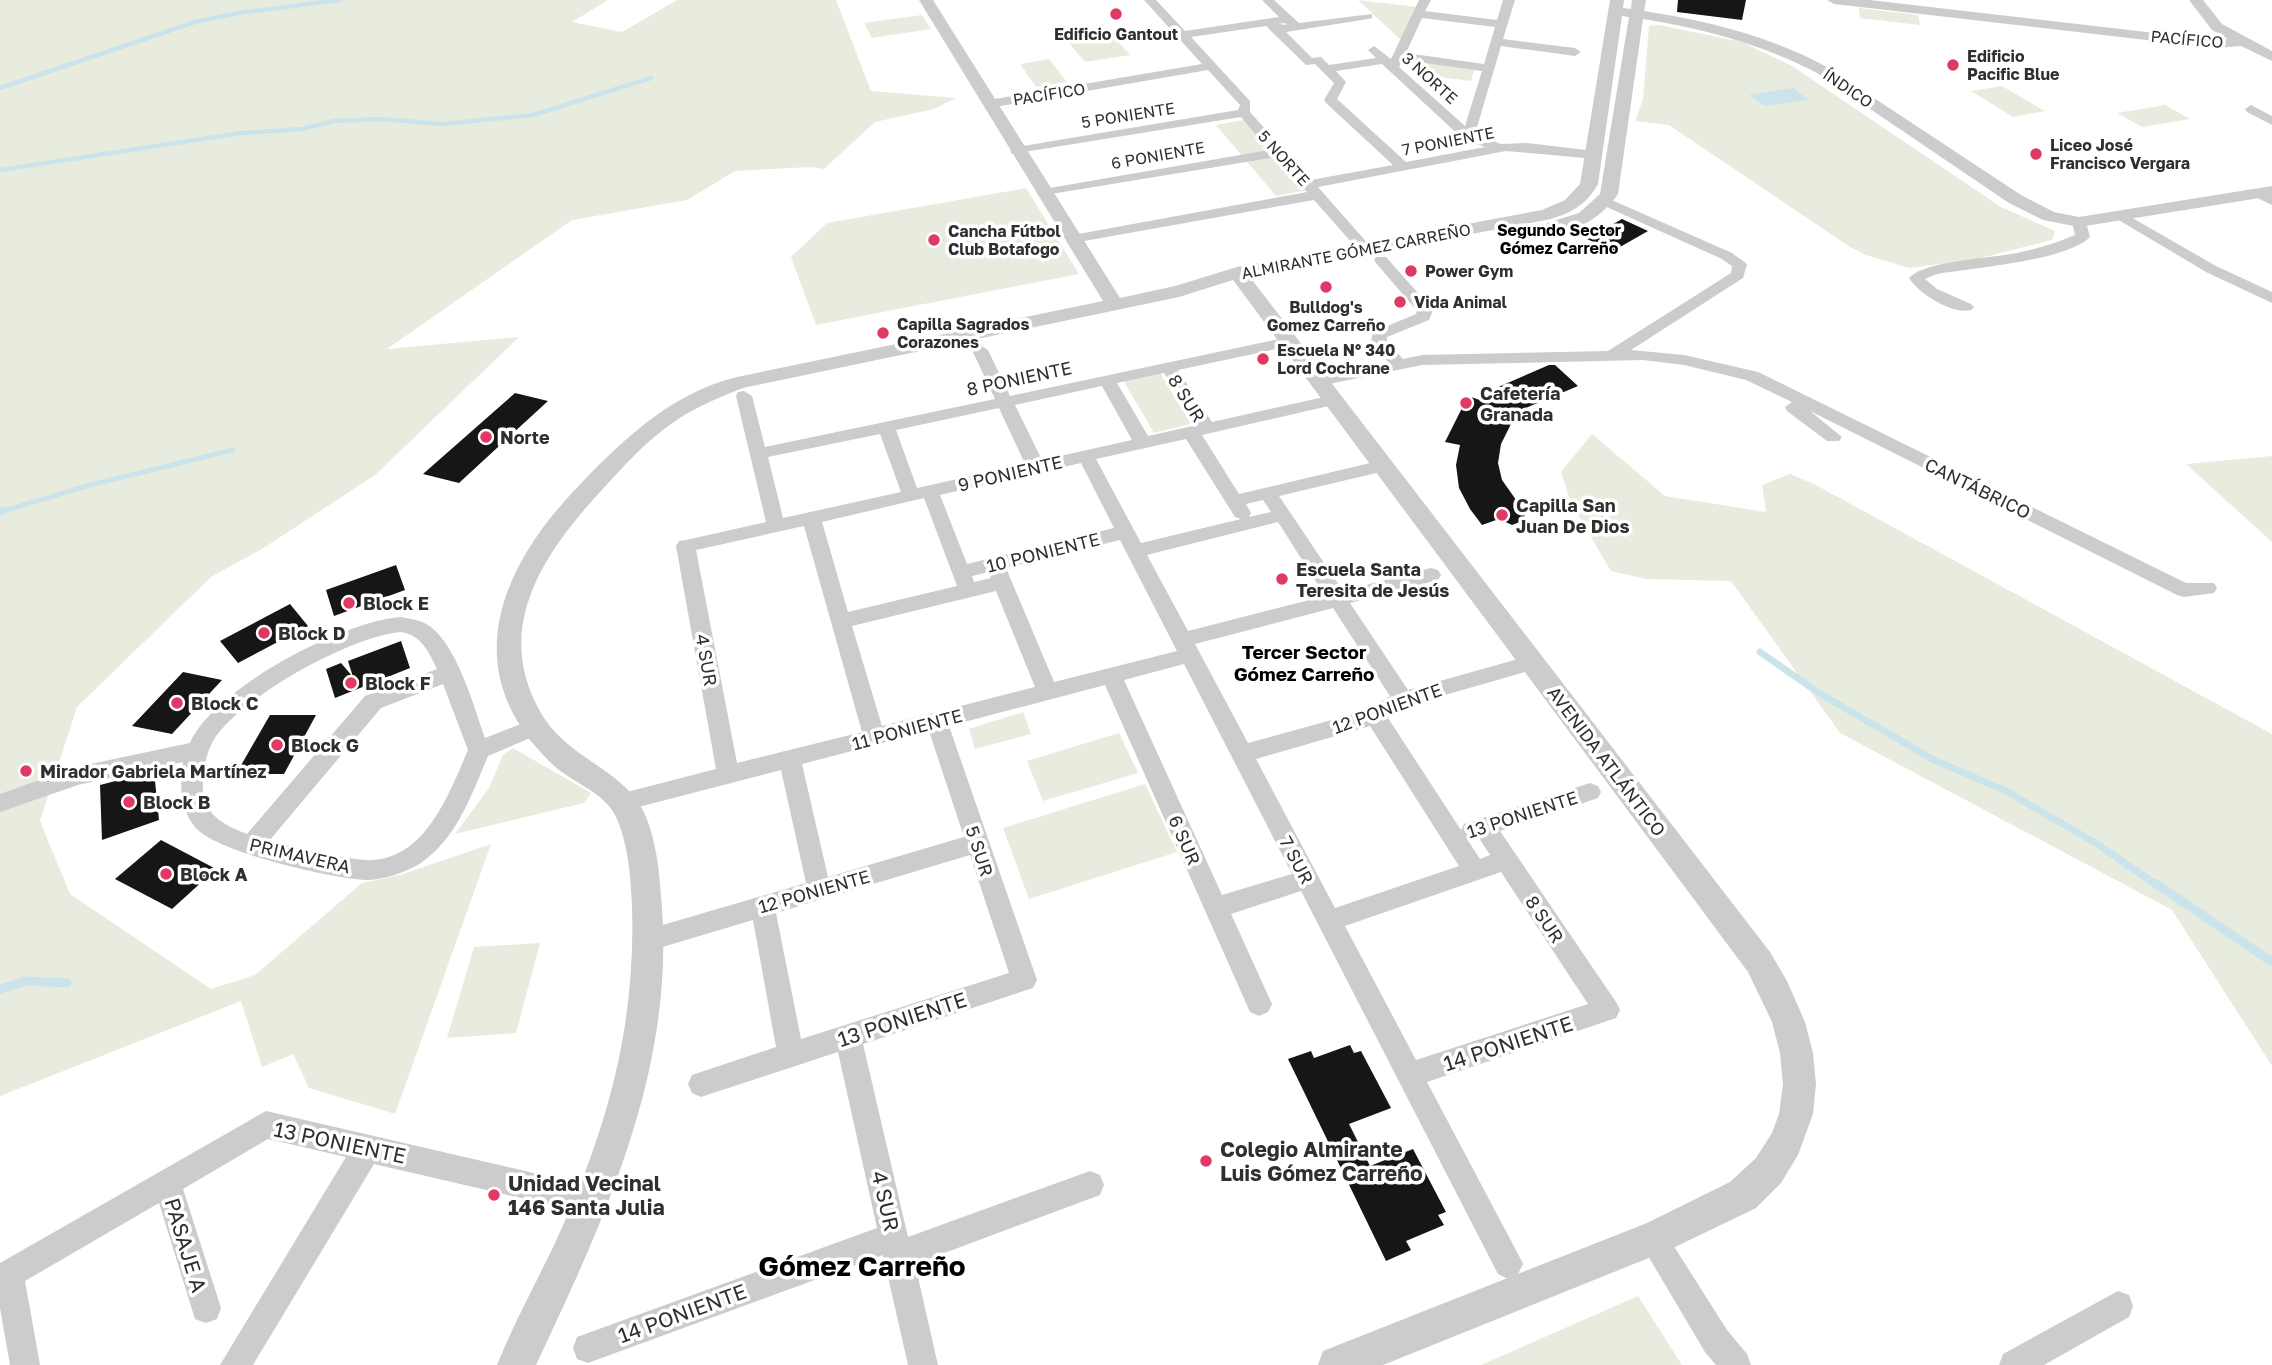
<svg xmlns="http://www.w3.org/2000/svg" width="2272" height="1365" font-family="'Golos Text',sans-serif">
<rect width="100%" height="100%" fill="#fff"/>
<path fill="#e8ecde" d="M0,0H608L572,22L622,32L677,0H836L871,91L956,98L934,109L875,122L824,169L811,167L735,171L687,200L572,220L387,349L519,337L375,475L262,549L211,577L77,707L40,821L70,894L211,989L255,975L362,883L400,875L491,844L395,1114L309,1088L293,1054L262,1067L241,1001L0,1096Z
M1358,0L1417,7L1403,42Z
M1859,8L1918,15L1920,25L1860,18Z
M922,15L931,29L872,38L864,23Z
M1659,25L1742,42L1792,66L2001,207L2055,231L2052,240L1977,259L1909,268L1866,255L1850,247L1669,125L1635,121L1643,99L1649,26Z
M1107,29L1130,55L1085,62L1063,36Z
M1049,59L1067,82L1036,87L1020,64Z
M1422,61L1475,68L1471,81L1417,74Z
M2002,86L2045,111L2013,117L1971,91Z
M2165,105L2190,119L2142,127L2117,113Z
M1245,120L1308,190L1276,196L1216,125Z
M1026,188L1079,274L816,325L791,257L827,223Z
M1159,371L1191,424L1154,433L1123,380Z
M1592,434L1665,496L1766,512L1762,485L1790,474L1814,484L2272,734V1066L2172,910L1840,733L1731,581L1646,579L1611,571L1571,503L1561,472Z
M2272,456V542L2186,464Z
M1023,712L1031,734L975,749L969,729Z
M1119,733L1138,773L1043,801L1027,761Z
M513,748L591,793L584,803L455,834L489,788L503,755Z
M1145,784L1177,852L1029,899L1003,828Z
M540,943L516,1033L447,1038L474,947Z
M1638,1296L1682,1365H1481Z"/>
<path fill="#cbe4eb" d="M1793,88L1809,100L1764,106L1749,95Z"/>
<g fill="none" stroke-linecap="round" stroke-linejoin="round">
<path stroke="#cbe4eb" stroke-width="4.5" d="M0,88L195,22L238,13L340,0
M0,170L241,133L302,129L335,121L381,119L442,124L533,115L651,78"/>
<path stroke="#cbe4eb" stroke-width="5" d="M0,512L90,485L233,450"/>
<path stroke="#cbe4eb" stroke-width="7" d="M0,512L5,510
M1760,652L1819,693L1934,760L2006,791L2097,844L2157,885"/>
<path stroke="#cbe4eb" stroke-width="9" d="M2155,883L2272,962
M0,989L26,981L67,983"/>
</g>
<path fill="#161616" d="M1678,0H1746L1742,20L1677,12Z
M1622,219L1648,231L1613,251L1587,239Z
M1549,365H1555L1578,386L1528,407L1513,420L1501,444L1498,463L1502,480L1526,514L1520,522L1512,525L1499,519L1482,525L1470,509L1459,488L1456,465L1460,445L1445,442L1468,396L1480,400L1489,391Z
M515,393L548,401L459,483L423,474Z
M396,565L405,590L334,616L326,590Z
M290,604L308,626L238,663L220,641Z
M401,641L410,668L335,698L326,669L341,663L353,677L348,661Z
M183,672L222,680L172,734L132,726Z
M270,715H316L284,774H236Z
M154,771L159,820L102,840L100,785Z
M161,840L216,869L172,909L115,879Z
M1350,1045L1354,1053L1361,1051L1391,1108L1349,1124L1370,1166L1413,1149L1446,1212L1438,1215L1444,1225L1406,1241L1411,1250L1386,1261L1288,1059L1311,1051L1314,1058Z"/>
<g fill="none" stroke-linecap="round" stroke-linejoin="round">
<path fill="#ccc" fill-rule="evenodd" d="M1144,0H1156L1185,31L1279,17L1262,0H1274L1299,23L1372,14V18L1368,19L1286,32L1312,58L1321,57L1329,65L1376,58L1368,50L1374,46L1391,59L1419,0H1431L1425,11L1497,20L1503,0H1515L1503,39L1575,48L1581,52L1575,56L1501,46L1475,134L1501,144L1527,143L1595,151L1602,155L1595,159L1506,151L1318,187L1370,246L1372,249L1370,252H1360L1314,200L1073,243L1068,242L1066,239L1073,235L1307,192L1276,157L1039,196L1037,193L1044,189L1269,150L1241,117L1012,154L1010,151L1017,147L1238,110L1240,105L1208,70L989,108L983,104L989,100L1202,64ZM1422,18L1495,27L1484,64L1406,53ZM1285,23L1287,25L1278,24ZM1266,26L1306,65L1315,64L1334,83L1324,100L1326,103L1393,165L1311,180L1250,112V101L1191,37ZM1403,60L1482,71L1465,126L1399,67ZM1382,64L1463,139L1485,147L1406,162L1337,99L1346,82L1336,71Z
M2251,105L2272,116V125L2247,112L2245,109Z
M2260,190L2272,195V205L2255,197V191Z
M1605,197L1732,253L1747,264L1743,278L1631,350L1684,355L1758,372L2186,583H2214L2217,588L2214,593L2184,597L2177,595L1810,411L1842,437L1839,441H1827L1787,411L1785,407L1792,402L1746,380L1684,365L1643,360L1422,365L1319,386L1311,381L1319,376L1388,362L1371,342L1373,332L1416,314L1417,311L1376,263L1374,260L1376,257H1386L1433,310L1429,320L1387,337V341L1403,359L1422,355L1608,351L1731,273L1732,266L1722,259L1600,204L1598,201Z
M2122,212L2216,266L2272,292V303L2206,272L2117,219L2115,216Z
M2079,218L2086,222L2090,237C2066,261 1972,268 1937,274L1925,279L1937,289L1971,304L1974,307L1971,310C1953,315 1919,294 1909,278C1924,261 1992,258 2017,253C2037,249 2056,243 2075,235L2072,222Z
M1289,337L1295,339L1297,342L1295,345L1178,370L1212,422L1333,395L1341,400L1333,405L1202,435L1239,494L1383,460L1389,462L1392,466L1389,470L1279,496L1343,591L1431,568L1438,570L1441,575L1438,580L1350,603L1408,690L1532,655L1539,658L1542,663L1539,668L1410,705L1388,718L1461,830L1464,824L1590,783L1598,786L1601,792L1598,798L1500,831L1616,1002L1620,1010L1616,1018L1427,1082L1518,1254L1523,1264L1518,1274L1508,1279L1498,1274L1301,891L1231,914L1272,1004L1268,1012L1259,1016L1250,1012L1105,685L949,726L1037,980L1033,988L863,1044L908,1237L1090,1171L1100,1175L1104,1185L1100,1195L915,1264L938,1365H908L883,1255L588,1363L577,1359L573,1348L577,1337L877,1228L838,1052L701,1097L692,1093L688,1084L692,1075L776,1047L753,920L649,951L640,948L637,940L640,932L649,929L806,883L781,770L623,811L615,809L612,802L615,795L623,793L716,769L676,546L679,541L686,540L766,522L736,396L738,392L744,391L752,396L765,447L995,399L972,350L980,345L988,350L1010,396ZM1164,373L1197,425L1148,436L1117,383ZM1102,386L1132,440L1042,460L1015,405ZM999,408L1025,464L917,488L896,430ZM880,434L901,492L783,518L768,457ZM1186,439L1235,517L1241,519L1141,543L1096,459ZM1081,463L1114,528L967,564L940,495ZM924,498L957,586L848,612L822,522ZM1263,500L1271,512L1249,517L1251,513L1246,504ZM1278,522L1325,596L1188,631L1147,555ZM804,526L862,732L737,763L696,550ZM1120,540L1177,651L1054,682L1006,568ZM989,572L991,578L974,582L972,576ZM996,591L1035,687L882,726L852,626ZM1333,608L1390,696L1368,710L1248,743L1195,644ZM1184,664L1292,874L1222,895L1124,680ZM1370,726L1459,866L1335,908L1256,759ZM929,731L964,837L828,877L802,764ZM1479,838L1490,855L1480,859L1467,839ZM970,855L1009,973L801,1039L776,913ZM1501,872L1588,1004L1416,1060L1345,926Z
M401,617C411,619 423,620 432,628C458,649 474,707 485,738L534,719L542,721L545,727L542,733L488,756C472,794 457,838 421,863C407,872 383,880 366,880C333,879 215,852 195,827C179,807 180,786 183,762L78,785L0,812V794L76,767L190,743C214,688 343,621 401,617ZM401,632C421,635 429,652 437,669L365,696L247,834C222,825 200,812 203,782C204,767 206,754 213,741C238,698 353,635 401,632ZM443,684L468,750C449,794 424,864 364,860C333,857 300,848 269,841L381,708Z
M266,1111L594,1187L604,1191L608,1201L604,1211L594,1215L374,1164L253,1365H220L346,1157L268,1139L183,1189L221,1308L217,1319L206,1323L195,1319L159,1203L25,1281L40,1365H10L0,1308V1263Z
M1653,1224L1663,1229L1727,1330L1747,1354L1751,1365H1716L1705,1352L1638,1239L1643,1229Z
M2118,1291L2129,1295L2133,1306L2129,1317L2044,1365H1999L2003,1354Z"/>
<path fill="#ccc" fill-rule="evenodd" d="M919,0H933L1120,298L1175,286L1237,267L1542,210L1565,200L1580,184L1610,0H1624L1623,8L1631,9L1632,0H1646L1644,11C1709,21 1769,36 1827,67L2021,195L2054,212L2079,217L2272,186V196L2079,227L2043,220L2009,203L1817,73C1761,44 1705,29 1643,19L1618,194C1604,215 1573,237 1547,231L1544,227L1547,223L1579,213L1600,194L1629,17L1622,16L1598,184C1587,205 1568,215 1546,220L1249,276L1770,952L1787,981L1805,1022L1813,1053L1816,1084L1813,1114L1798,1155L1781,1183L1756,1208L1671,1249L1383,1365H1318L1323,1351L1647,1223L1730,1182L1756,1158L1772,1133L1779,1114L1783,1084L1780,1053L1772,1022L1748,972L1233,280L1179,297L743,388C718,398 693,408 671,424C644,443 622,468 600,492C543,554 492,629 541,713C563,751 603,763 631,793C654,817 659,865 661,897C677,1065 606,1216 536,1365H497C514,1323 536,1283 555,1243C606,1133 636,1029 632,907C631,878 628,841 615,815C604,792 569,781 551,763C460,675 495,576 571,494C618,444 668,394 737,377L1103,301Z
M1827,0H1870L2215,40L2228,39L2212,30L2189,0H2203L2222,24L2272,51V61L2241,46L2215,48L1834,4Z"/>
</g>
<g fill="#de3a64" stroke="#fff" stroke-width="2.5">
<circle cx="1116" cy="14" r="7"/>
<circle cx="1953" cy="65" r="7"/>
<circle cx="2036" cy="154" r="7"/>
<circle cx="934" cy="240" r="7"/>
<circle cx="1411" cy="271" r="7"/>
<circle cx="1326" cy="287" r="7"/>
<circle cx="1400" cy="302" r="7"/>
<circle cx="883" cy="333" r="7"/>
<circle cx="1263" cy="359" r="7"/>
<circle cx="1466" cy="403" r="7"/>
<circle cx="486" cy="437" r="7"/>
<circle cx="1502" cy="515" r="7"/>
<circle cx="1282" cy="579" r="7"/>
<circle cx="349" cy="603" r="7"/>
<circle cx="264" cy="633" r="7"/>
<circle cx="351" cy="683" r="7"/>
<circle cx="177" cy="703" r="7"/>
<circle cx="277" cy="745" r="7"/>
<circle cx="26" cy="771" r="7"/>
<circle cx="129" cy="802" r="7"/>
<circle cx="166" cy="874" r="7"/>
<circle cx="1206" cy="1161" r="7"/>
<circle cx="494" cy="1195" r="7"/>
</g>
<g text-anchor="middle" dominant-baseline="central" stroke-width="7" stroke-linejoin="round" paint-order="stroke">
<g font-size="16" font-weight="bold" fill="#2f2f2f" stroke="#fff" text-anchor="start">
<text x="1116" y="34" text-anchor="middle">Edificio Gantout</text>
<text x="1967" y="56">Edificio<tspan x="1967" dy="18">Pacific Blue</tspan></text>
<text x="2050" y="145">Liceo José<tspan x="2050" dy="18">Francisco Vergara</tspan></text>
<text x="948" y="231">Cancha Fútbol<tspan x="948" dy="18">Club Botafogo</tspan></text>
<text x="1425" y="271">Power Gym</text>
<text x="1414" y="302">Vida Animal</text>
<text x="1326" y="307" text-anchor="middle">Bulldog's<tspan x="1326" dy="18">Gomez Carreño</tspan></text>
<text x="897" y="324">Capilla Sagrados<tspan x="897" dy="18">Corazones</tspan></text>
<text x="1277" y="350">Escuela N° 340<tspan x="1277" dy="18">Lord Cochrane</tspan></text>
</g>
<g font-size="16" fill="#2f2f2f" stroke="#fff">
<text transform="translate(2187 39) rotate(5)">PACÍFICO</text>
<text transform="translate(1430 78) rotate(42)">3 NORTE</text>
<text transform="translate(1848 88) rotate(34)">ÍNDICO</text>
<text transform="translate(1049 94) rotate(-9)">PACÍFICO</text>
<text transform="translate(1128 115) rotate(-9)">5 PONIENTE</text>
<text transform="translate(1448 141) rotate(-11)">7 PONIENTE</text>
<text transform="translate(1158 155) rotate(-10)">6 PONIENTE</text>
<text transform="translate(1284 158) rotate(48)">5 NORTE</text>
<text transform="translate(1356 251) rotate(-11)">ALMIRANTE GÓMEZ CARREÑO</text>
</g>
<g font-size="16" font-weight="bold" fill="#000" stroke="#fff">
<text x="1559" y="230">Segundo Sector<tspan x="1559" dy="18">Gómez Carreño</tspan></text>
</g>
<g font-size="18" fill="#2f2f2f" stroke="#fff">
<text transform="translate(1019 378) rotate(-12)">8 PONIENTE</text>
<text transform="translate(1187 398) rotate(58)">8 SUR</text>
<text transform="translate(1010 473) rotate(-13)">9 PONIENTE</text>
<text transform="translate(1978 488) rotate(26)">CANTÁBRICO</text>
<text transform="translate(1043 552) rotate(-14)">10 PONIENTE</text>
<text transform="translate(707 660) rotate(80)">4 SUR</text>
<text transform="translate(1387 708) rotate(-20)">12 PONIENTE</text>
<text transform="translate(907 729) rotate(-15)">11 PONIENTE</text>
<text transform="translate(1607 761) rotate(53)">AVENIDA ATLÁNTICO</text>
<text transform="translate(1522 814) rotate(-18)">13 PONIENTE</text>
<text transform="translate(1185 840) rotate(66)">6 SUR</text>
<text transform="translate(980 851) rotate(72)">5 SUR</text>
<text transform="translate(300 855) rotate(13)">PRIMAVERA</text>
<text transform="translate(1297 860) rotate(62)">7 SUR</text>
<text transform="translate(814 891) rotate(-16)">12 PONIENTE</text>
<text transform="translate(1545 919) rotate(56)">8 SUR</text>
</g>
<g font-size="18" font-weight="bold" fill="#2f2f2f" stroke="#fff" text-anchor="start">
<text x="1480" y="393">Cafetería<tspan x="1480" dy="21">Granada</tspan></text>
<text x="500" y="437">Norte</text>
<text x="1516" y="505">Capilla San<tspan x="1516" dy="21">Juan De Dios</tspan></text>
<text x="1296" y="569">Escuela Santa<tspan x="1296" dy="21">Teresita de Jesús</tspan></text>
<text x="363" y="603">Block E</text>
<text x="278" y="633">Block D</text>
<text x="365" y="683">Block F</text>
<text x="191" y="703">Block C</text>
<text x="291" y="745">Block G</text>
<text x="40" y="771">Mirador Gabriela Martínez</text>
<text x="143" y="802">Block B</text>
<text x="180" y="874">Block A</text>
</g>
<g font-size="19" font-weight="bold" fill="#000" stroke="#fff">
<text x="1304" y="651">Tercer Sector<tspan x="1304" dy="22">Gómez Carreño</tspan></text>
</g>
<g font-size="21" fill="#2f2f2f" stroke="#fff">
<text transform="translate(902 1019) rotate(-18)">13 PONIENTE</text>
<text transform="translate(1508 1043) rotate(-18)">14 PONIENTE</text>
<text transform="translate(340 1142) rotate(12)">13 PONIENTE</text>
<text transform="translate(886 1201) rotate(77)">4 SUR</text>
<text transform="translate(186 1245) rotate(73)">PASAJE A</text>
<text transform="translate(682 1313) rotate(-20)">14 PONIENTE</text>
</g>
<g font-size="21" font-weight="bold" fill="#2f2f2f" stroke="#fff" text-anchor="start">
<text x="1220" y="1149">Colegio Almirante<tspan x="1220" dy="24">Luis Gómez Carreño</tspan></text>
<text x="508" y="1183">Unidad Vecinal<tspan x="508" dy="24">146 Santa Julia</tspan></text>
</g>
<g font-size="28" font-weight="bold" fill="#000" stroke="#fff">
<text x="862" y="1265">Gómez Carreño</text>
</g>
</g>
</svg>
